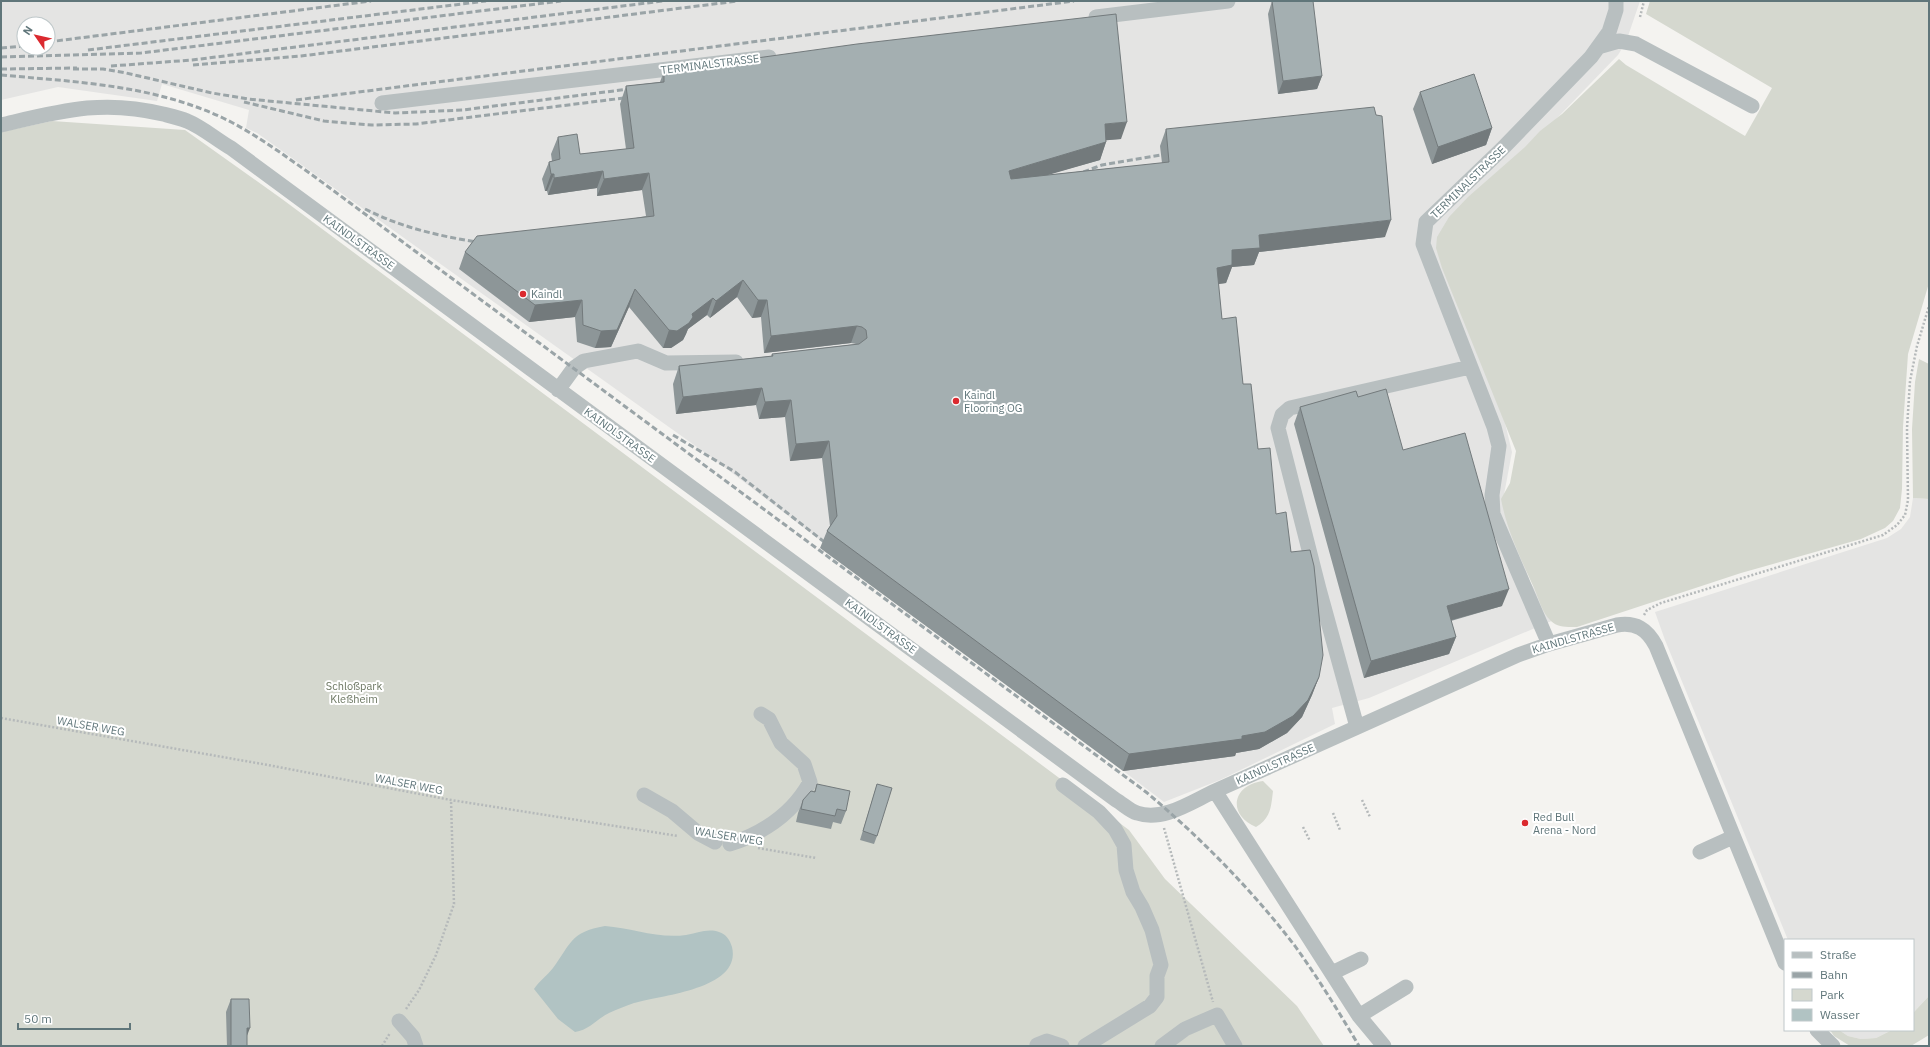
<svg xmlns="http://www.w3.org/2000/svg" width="1930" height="1047" font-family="'IBM Plex Sans',sans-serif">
<rect width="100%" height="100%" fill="#f4f3f0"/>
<path fill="#e4e4e3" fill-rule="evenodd" d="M1,1H1640L1626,42L1618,55L1440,239L1499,398L1512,452L1503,500L1530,582L1554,620L1369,698L1332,708L1335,724L1220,780L1164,802L711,457L257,133L246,128L249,110L162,84L157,101L58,87L1,100ZM24,24H48V48H24Z
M1913,498L1929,499V996L1913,1013V940H1788L1665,640L1655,612L1887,538L1901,529L1910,517Z
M1839,1030H1892L1876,1038L1861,1039L1848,1036Z"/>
<path fill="#d5d8cf" d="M1650,1H1929V283L1908,354L1903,427L1902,489L1900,508L1893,521L1885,528L1861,539L1741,573L1577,627C1568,627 1558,628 1551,621C1542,613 1539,599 1534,588C1521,559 1507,531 1501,499L1510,483L1516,451L1442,268L1436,248L1437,237L1449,217L1468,197L1525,147L1540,131L1562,114L1619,59L1626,65L1745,136L1772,88L1646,14Z
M52,121L185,130L282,199L1129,830L1165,879L1297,1006L1324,1046H1V132Z
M1919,359L1929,364V499L1913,498L1912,429L1915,382Z
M1263,781L1273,791C1271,807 1271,818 1256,827C1227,815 1232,785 1263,781Z
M1929,996V1035L1911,1046H1850L1834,1036L1830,1030H1839L1848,1036L1861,1039L1876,1038L1892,1030H1913V1013Z"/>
<path fill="#b1c3c3" d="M605,926C632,928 658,939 686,935C697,933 708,928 719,932C726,934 730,940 732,947C742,989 661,995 634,1003C626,1006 617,1009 609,1013C597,1019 589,1030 575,1032L558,1019L534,989C539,981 547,976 553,968C571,944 570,932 605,926Z"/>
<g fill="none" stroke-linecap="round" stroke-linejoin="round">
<path stroke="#b5b9ba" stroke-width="2.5" stroke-dasharray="2 2" stroke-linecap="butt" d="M1640,17L1644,1
M1644,615L1647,610L1661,603L1883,535L1897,525L1905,515L1908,500L1907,428L1910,381L1917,346L1929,306
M1,718L268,765L451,800L678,836
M1362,800L1370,817
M1333,813L1340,830
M1303,827L1310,841
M1164,828L1213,1002
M758,848L816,858
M406,1009L419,990L436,955L454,904L451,800
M382,1046L390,1033"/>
<path stroke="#b8bfc0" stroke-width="15" d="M1096,17L1228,1
M1598,47L1619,41L1636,44L1752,106
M382,103L769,57
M1,125C61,111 102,99 163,114C171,116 180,118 187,121C202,127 217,140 231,148L1116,800C1123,804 1130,811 1137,813C1163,822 1191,802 1215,791L1359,1016L1384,1046
M558,390L574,368L584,361L638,351L666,363L736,362
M1549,644L1493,514L1492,495L1499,446L1494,427L1423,244L1426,222L1502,149L1591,57L1609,32L1616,10V1
M1357,727L1319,589L1278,428L1282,415L1290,408L1470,367
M1063,785L1099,812L1115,829L1124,845L1126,870L1133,892L1142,907L1152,930L1161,965L1157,976V997L1150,1006L1085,1046
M1215,791L1518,655L1549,644L1617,625C1636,622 1647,629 1656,646L1785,963
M644,795L672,811L698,833L715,842
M730,844C763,833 793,813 810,782L804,764L781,743L769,719L761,714
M1700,852L1733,837
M1332,973L1361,959
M1359,1016L1406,987
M399,1021L413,1037L416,1046
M1817,1030L1833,1046
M1037,1045L1047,1041L1062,1046
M1162,1046L1185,1029L1217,1015L1235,1046"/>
<path stroke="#9aa4a7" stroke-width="3" stroke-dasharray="6 3" stroke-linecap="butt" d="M48,42L371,1
M1,48L24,46
M88,50L486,1
M1,57L141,53L561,1
M193,65L301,56L738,1
M111,66L192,60L663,1
M1,69L77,68
M73,69H103L126,73L212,93L248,99L395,113L463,110L637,88
M1,75C77,82 153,85 223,118C256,134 285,156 315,177L1146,792C1201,838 1251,889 1295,946C1318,978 1339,1012 1359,1046
M296,100L1074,1
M244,102L324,121L372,125L416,124L632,97
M1075,175L1102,165L1172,153
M365,209C402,228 443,237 484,243
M673,435L735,472L832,548"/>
</g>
<path fill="#8d9698" d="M1272,1L1322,76L1317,89L1278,94L1268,14Z
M664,71L1121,139L1106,140V142L1100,160L1046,175L1162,163L1160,146L1166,129L1385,237L1259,252L1254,265L1232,267L1226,283L1218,284L1222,319L1243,384L1258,449L1276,514L1291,552L1319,677L1312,695L1302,717L1287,733L1259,749L1236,753L1235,756L1123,771L820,548L827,531L830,526L822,458L790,461L785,417L759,419L756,405L676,414L673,384L679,366L771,356L772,354L856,344L851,343L764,353L761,317L752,318L737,297L710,318L707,315L688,329L686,334L683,340L671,348H663L629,307L611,347L595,348L577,342L575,317L529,322L459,269L465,252L646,216L642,190L597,196V188L548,195L547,191H545L542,179L549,162L552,161L551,154L558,137L580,154L626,149L620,104L626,86L660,82Z
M1420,92L1492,128L1486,145L1432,164L1413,109Z
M1358,397L1403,450L1502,606L1451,621L1456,637L1449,654L1364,678L1294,424L1300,407Z
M817,784L846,811L841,824L833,822L831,829L796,822L798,813L803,800L814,792Z
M877,784V836L874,844L860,840Z
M231,999L247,1037V1046H227L226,1012Z"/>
<path fill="#737a7c" d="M1322,76L1317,89L1278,94L1283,81Z
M1127,122L1121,139L1098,141L1105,124Z
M1492,128L1486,145L1432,164L1438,147Z
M1106,142L1100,160L1003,188L1009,171Z
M603,171L597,188L548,195L554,178Z
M649,173L642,190L597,196L604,179Z
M551,174H554L547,191H545Z
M1391,220L1385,237L1259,252L1254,265L1232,267L1226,283L1211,285L1217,268L1232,250L1259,235Z
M743,280L737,297L710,318L716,301Z
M635,289L629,307L611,347L595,348L601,331Z
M713,298L707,315L688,329L686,334L683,340L671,348H663L669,330Z
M582,300L575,317L529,322L535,305Z
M758,300H767L761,317L752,318Z
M857,326L851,343L764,353L771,336Z
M762,388L756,405L676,414L683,397Z
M791,400L785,417L759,419L765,402Z
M829,441L822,458L790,461L796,444Z
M1509,589L1502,606L1441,623L1447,606Z
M1456,637L1449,654L1364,678L1371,661Z
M1319,677L1312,695L1302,717L1287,733L1259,749L1236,753L1235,756L1123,771L1129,754L1242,736Z
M247,1028H250L245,1041Z"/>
<path fill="#a4afb1" stroke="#737a7c" d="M1272,1H1313L1322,76L1283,81Z
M1116,14L1127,122L1105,124L1106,142L1009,171L1011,179L1169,162L1166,129L1374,107L1376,115L1382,116L1391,220L1259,235L1260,248L1232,250V265L1217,268L1222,319L1236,317L1243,384H1251L1258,449L1270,448L1276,514L1286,512L1291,552L1310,550L1314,566L1323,655L1319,677L1308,700L1293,716L1265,732L1242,736V739L1129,754L827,531L837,516L829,441L796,444L791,400L765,402L762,388L683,397L679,366L773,356L772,354L859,344L867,338L866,330L862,327L857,326L771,336L767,300H758L743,280L716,301L713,298L692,314L693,317L689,323L677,331L669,330L635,289L617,330L601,331L583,325L582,300L535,305L465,252L477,236L654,216L649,173L604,179L603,171L554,178V174H551L549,162L560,159L558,137L577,134L580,154L634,148L626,86L664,82V71L857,44Z
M1474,74L1492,128L1438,147L1420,92Z
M1386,389L1403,450L1465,433L1509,589L1447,606L1456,637L1371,661L1300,407L1356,391L1358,397Z
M817,784L850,791L846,811L837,809L835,816L801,809L803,800L811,791L815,792Z
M877,784L892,788L877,836L863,831Z
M231,999H249L250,1028H247V1046H231Z"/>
<g fill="#db292f" stroke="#fff" stroke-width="1.5">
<circle cx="523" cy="294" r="4"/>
<circle cx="956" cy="401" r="4"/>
<circle cx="1525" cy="823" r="4"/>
</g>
<g text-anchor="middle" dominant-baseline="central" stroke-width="4" stroke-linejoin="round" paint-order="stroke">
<g font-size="11" fill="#60767a" stroke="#fff">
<text transform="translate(710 64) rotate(-7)">TERMINALSTRASSE</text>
<text transform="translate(1468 182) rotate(-44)">TERMINALSTRASSE</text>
<text transform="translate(359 242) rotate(36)">KAINDLSTRASSE</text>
<text transform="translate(620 435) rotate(36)">KAINDLSTRASSE</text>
<text transform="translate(881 626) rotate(36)">KAINDLSTRASSE</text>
<text transform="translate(1573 638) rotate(-16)">KAINDLSTRASSE</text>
<text transform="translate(91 726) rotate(10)">WALSER WEG</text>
<text transform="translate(1275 764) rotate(-24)">KAINDLSTRASSE</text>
<text transform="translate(409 784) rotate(11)">WALSER WEG</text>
<text transform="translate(729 836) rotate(9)">WALSER WEG</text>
</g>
<g font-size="11" fill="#60767a" stroke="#fff" text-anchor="start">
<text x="531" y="294">Kaindl</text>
<text x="964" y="395">Kaindl<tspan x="964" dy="13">Flooring OG</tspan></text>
<text x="1533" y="817">Red Bull<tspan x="1533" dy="13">Arena - Nord</tspan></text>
</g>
<g font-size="11" fill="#6c7762" stroke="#fff">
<text x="354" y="686">Schloßpark<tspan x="354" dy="13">Kleßheim</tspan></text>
</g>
</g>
<rect width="1930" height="1047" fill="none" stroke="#60767a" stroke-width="4"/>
<rect x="1784" y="939" width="130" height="92" fill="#ffffff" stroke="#bfc8ca"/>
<rect x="1792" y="952" width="20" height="6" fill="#b8bfc0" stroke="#bfc8ca"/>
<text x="1820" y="959" font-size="12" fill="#60767a">Straße</text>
<rect x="1792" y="972" width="20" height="6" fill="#9aa4a7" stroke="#bfc8ca"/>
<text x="1820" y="979" font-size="12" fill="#60767a">Bahn</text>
<rect x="1792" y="989" width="20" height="12" fill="#d5d8cf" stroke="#bfc8ca"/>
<text x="1820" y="999" font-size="12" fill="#60767a">Park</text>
<rect x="1792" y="1009" width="20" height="12" fill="#b1c3c3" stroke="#bfc8ca"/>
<text x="1820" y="1019" font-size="12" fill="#60767a">Wasser</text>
<g transform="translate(36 36) rotate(304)"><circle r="19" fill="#ffffff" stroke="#bfc8ca"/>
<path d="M0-3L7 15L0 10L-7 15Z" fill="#db292f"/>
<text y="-6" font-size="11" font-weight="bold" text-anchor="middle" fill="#60767a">N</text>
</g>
<path d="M18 1023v6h112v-6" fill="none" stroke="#60767a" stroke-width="2"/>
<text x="24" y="1023" font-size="12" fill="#60767a" stroke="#ffffff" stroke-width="3" paint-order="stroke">50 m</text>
</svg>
